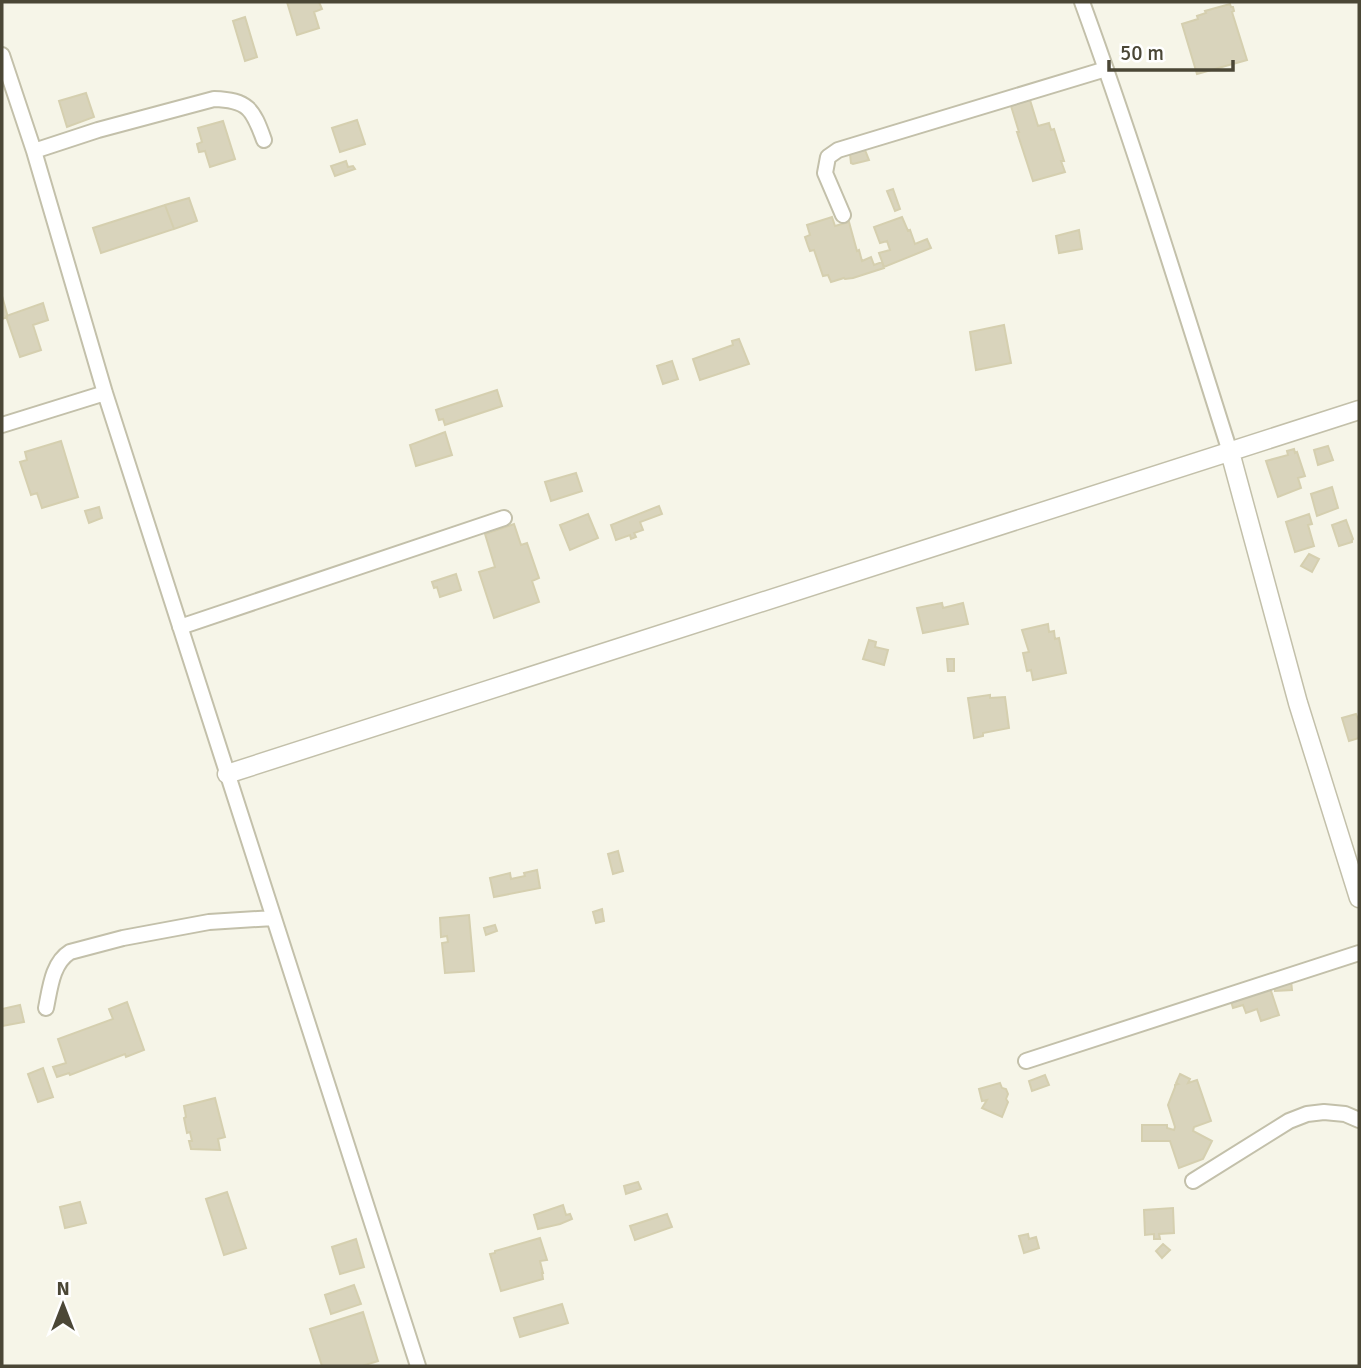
<svg xmlns="http://www.w3.org/2000/svg" width="1361" height="1368" font-family="Signika,sans-serif">
<rect width="100%" height="100%" fill="#f6f5e8"/>
<path fill="#d9d4bc" stroke="#d5cfaf" stroke-width="2" d="M287,2H319L322,9L314,12L319,28L297,35Z
M1230,4L1231,7H1233L1234,11L1232,12L1247,60L1197,74L1182,24L1198,19L1197,16L1206,13L1205,11Z
M245,17L257,57L245,61L233,21Z
M86,93L94,117L67,127L59,101Z
M1030,100L1038,126L1049,123L1051,130L1054,129L1064,161H1061L1065,172L1033,181L1017,132H1019L1011,106Z
M357,120L365,144L340,152L332,128Z
M223,121L235,159L210,167L205,151L199,152L197,144L202,142L198,128Z
M865,150L869,160L853,164L851,163L850,154Z
M346,161L348,167L353,166L355,169L335,176L331,166Z
M893,189L900,209L895,211L887,191Z
M189,198L197,221L174,229L165,205Z
M165,205L174,229L101,253L93,228Z
M832,217L835,226L849,222L857,251L859,250L862,261L871,257L874,265L882,262L884,268L853,278L845,279L844,278L831,282L828,275L823,276L814,250L810,251L808,246L805,237L810,235L807,225Z
M902,217L908,231L910,230L915,244L927,239L931,248L884,267L879,253L890,250L887,241L880,243L874,227Z
M1079,230L1082,249L1059,253L1056,236Z
M2,296L7,314V317L2,319Z
M43,303L48,320L33,325L41,350L20,357L6,316Z
M1004,325L1011,363L976,370L970,332Z
M739,339L749,364L700,380L693,359L733,345L732,341Z
M672,361L678,379L663,384L657,366Z
M497,390L502,406L445,425L443,419L439,420L436,410Z
M445,432L452,455L416,466L410,445Z
M61,441L78,497L42,508L37,493L31,495L20,462L27,460L25,452Z
M1328,446L1333,460L1318,465L1314,450Z
M1294,449L1295,453L1297,452L1305,476L1298,478L1301,488L1278,497L1266,461L1288,455L1287,451Z
M576,473L582,491L551,501L545,482Z
M1332,487L1338,508L1317,516L1311,494Z
M659,506L662,514L640,522L643,530L634,533L636,537L631,539L630,535L616,540L611,525Z
M99,507L102,518L89,523L85,511Z
M588,514L598,538L570,550L560,525Z
M1309,514L1312,524L1308,525L1314,546L1295,552L1286,522Z
M1346,520L1353,539L1352,540V542L1339,546L1332,525Z
M514,524L521,545L527,543L539,578L532,581L539,602L494,618L479,572L495,567L485,534Z
M1309,554L1319,559L1312,572L1301,566Z
M456,574L461,590L440,597L437,587L434,588L432,582Z
M942,603L943,608L963,603L968,624L923,633L917,608Z
M1048,624L1049,632L1054,631L1055,639L1059,638L1066,673L1033,680L1031,670L1027,671L1023,653L1029,652L1022,630Z
M869,640L876,642L875,647L888,650L884,665L863,659Z
M947,659H954V671H948Z
M990,695V698L1005,697L1009,728L983,733V736L974,738L968,698Z
M1356,714L1359,722V738L1349,741L1342,718Z
M618,851L623,871L613,874L608,854Z
M537,870L540,888L494,897L490,878L510,873L511,879L525,876L524,873Z
M602,909L604,921L596,923L593,912Z
M469,915L474,971L445,973L442,943L448,942L447,936L441,937L440,918Z
M495,925L497,931L486,935L484,928Z
M1291,980L1292,990L1275,991V982Z
M1269,985L1279,1015L1261,1021L1257,1009L1246,1013L1243,1005L1233,1008L1230,998Z
M127,1002L144,1050L126,1057L125,1054L70,1075L69,1073L57,1077L53,1067L66,1063L58,1039L113,1019L109,1009Z
M20,1005L24,1022L2,1026V1009Z
M43,1068L53,1097L38,1102L28,1074Z
M1180,1074L1190,1079L1188,1083L1197,1080L1211,1121L1194,1127L1193,1131L1212,1141L1203,1159L1179,1168L1170,1141H1142V1125H1167V1128L1174,1130L1175,1127L1168,1105L1175,1087V1085L1178,1084L1176,1083Z
M1045,1075L1049,1085L1032,1091L1029,1081Z
M1000,1083L1002,1088L1006,1089L1008,1094L1006,1099L1008,1102L1002,1117L982,1108L987,1100L982,1101L979,1089Z
M215,1098L225,1137L218,1139L220,1150L191,1149L189,1141H192L190,1132L187,1133L184,1118L186,1117L184,1106Z
M638,1182L641,1189L626,1194L624,1186Z
M227,1192L246,1248L224,1255L206,1199Z
M80,1202L86,1223L65,1228L60,1207Z
M563,1205L566,1215L570,1214L572,1219L560,1224L538,1229L534,1215Z
M1173,1208L1174,1233L1159,1234L1160,1239H1154V1234L1145,1235L1144,1210Z
M667,1214L672,1227L635,1240L630,1226Z
M1028,1234L1029,1239L1036,1237L1039,1248L1024,1253L1019,1236Z
M540,1238L547,1260L540,1261L543,1273H542L543,1279L501,1291L490,1254L495,1253V1251Z
M356,1239L364,1267L340,1274L332,1247Z
M1163,1244L1170,1250L1162,1258L1156,1251Z
M354,1285L361,1304L331,1314L325,1295Z
M562,1304L568,1323L520,1337L514,1318Z
M363,1312L378,1361L362,1366H322L310,1329Z"/>
<g fill="none" stroke-linecap="round" stroke-linejoin="round">
<defs>
<path id="minor" d="M1082,2C1136,150 1182,301 1230,452
M2,55L34,151L105,393L418,1366
M34,151L98,130L214,99C248,100 253,109 264,140
M843,215L825,173L828,157L838,150L1106,69
M2,425L105,393
M180,627L504,518
M46,1008C50,989 52,963 70,952L123,938L209,922L274,918
M1026,1061L1359,953
M1193,1181L1289,1121L1307,1114L1324,1112L1345,1114L1359,1120"/>
<path id="tertiary" d="M1230,452L1298,703L1359,898
M227,774L1359,410"/>
</defs>
<use href="#minor" stroke="#c3c0aa" stroke-width="18"/>
<use href="#tertiary" stroke="#c3c0aa" stroke-width="21"/>
<use href="#minor" stroke="#fff" stroke-width="14"/>
<use href="#tertiary" stroke="#fff" stroke-width="18"/>
</g>
<rect width="1361" height="1368" fill="none" stroke="#4b4736" stroke-width="7"/>
<g transform="translate(63 1305)" stroke="#ffffff" stroke-width="5" paint-order="stroke">
<path d="M0-5L12 26L0 18L-12 26Z" fill="#4b4736"/>
<text y="-10" font-size="19" font-weight="bold" text-anchor="middle" fill="#4b4736">N</text>
</g>
<path d="M1109 60v10h124v-10" fill="none" stroke="#4b4736" stroke-width="3.5"/>
<text x="1120" y="60" font-size="21" fill="#4b4736" stroke="#ffffff" stroke-width="5" paint-order="stroke">50 m</text>
</svg>
